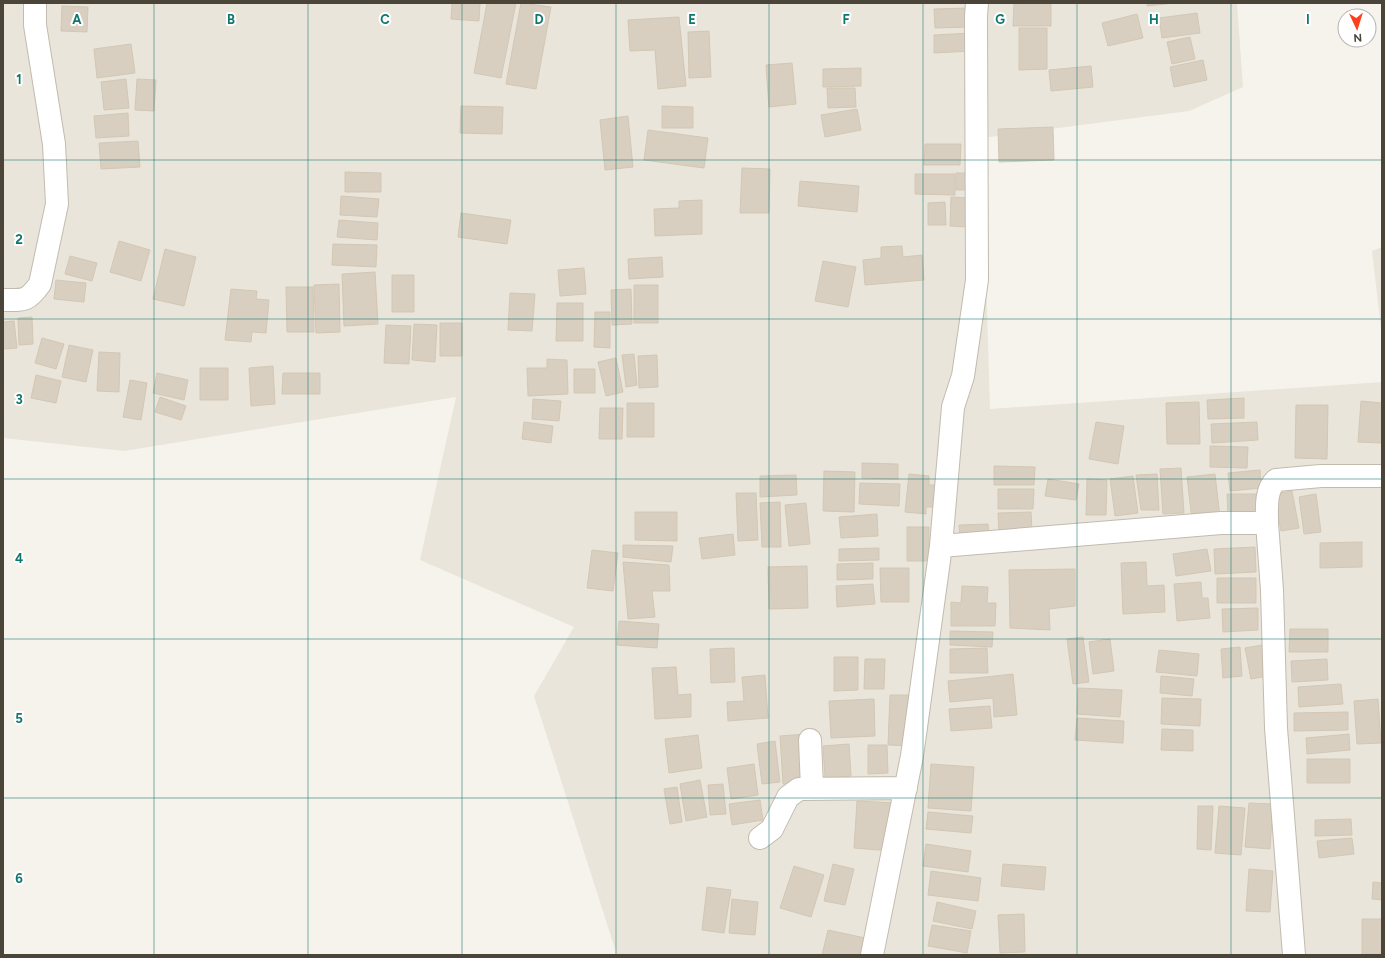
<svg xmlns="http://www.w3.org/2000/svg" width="1385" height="958" font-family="Figtree,sans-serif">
<rect width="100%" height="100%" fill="#f6f3ec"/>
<path fill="#eae5da" d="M3,3H1237L1243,87L1189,111L982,138L990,409L1382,382V955H617L534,696L574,627L420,560L456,397L124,451L3,438Z
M1382,247V337L1372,251Z"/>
<path fill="#d8cfc1" stroke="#d3c7b4" d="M452,3H480L479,21L451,19Z
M487,3H516L501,78L474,73Z
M521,3L551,7L536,89L506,84Z
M1014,3H1051V26H1013Z
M1147,3H1174L1147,6Z
M62,6L88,7L87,32L61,31Z
M969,8L970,27L935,28L934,9Z
M1197,13L1200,33L1162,38L1159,18Z
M1137,14L1143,38L1108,46L1102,23Z
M679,17L686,86L658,89L655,50L630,51L628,20Z
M1019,28H1047V69L1019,70Z
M709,31L711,77L689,78L688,32Z
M971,33L972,51L934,53V35Z
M1190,37L1195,59L1172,64L1167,42Z
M131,44L135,73L97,78L94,49Z
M1203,60L1207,80L1174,87L1170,67Z
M792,63L796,104L769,107L766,65Z
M1091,66L1093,87L1051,91L1049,70Z
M861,68V86L823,87V69Z
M126,79L129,108L104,110L101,82Z
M137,79L156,80L154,111L135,110Z
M827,88H855L856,107L828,108Z
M461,106L503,107L502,134L460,133Z
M662,106L693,107V128H662Z
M857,109L861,130L825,137L821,115Z
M128,113L129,136L96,138L94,116Z
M628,116L633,167L605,170L600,120Z
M1053,127L1054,160L999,162L998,129Z
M648,130L708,138L704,168L644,160Z
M138,141L140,167L101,169L99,143Z
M925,144H961L960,165H924Z
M742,168L770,169L769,213H740Z
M345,172L381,173V192H345Z
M956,173H973V190H956Z
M915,174H955V195L915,194Z
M800,181L859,186L857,212L798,206Z
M341,196L379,199L377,217L340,215Z
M951,197L970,198L968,227L950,226Z
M702,200V234L655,236L654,209L679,208V201Z
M945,202L946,225H928V203Z
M461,213L511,220L507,244L458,237Z
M339,220L378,223L377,240L337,237Z
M119,241L150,250L141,281L110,272Z
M333,244L377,245L376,267L332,265Z
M902,246L903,257L922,255L924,280L865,285L863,260L881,258V247Z
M165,249L196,257L184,306L153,299Z
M70,256L97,263L92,281L65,274Z
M662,257L663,277L629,279L628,259Z
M823,261L856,267L848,307L815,301Z
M584,268L586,294L560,296L558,270Z
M375,272L378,324L344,326L342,274Z
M392,275H414V312H392Z
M56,280L86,283L84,302L54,299Z
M339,284L340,332L316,333L314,285Z
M634,285H658V323H634Z
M286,287H313L314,332H287Z
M231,289L257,291L256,299L269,300L266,333L252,332L251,342L225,340Z
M631,289L632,324L612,325L611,290Z
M510,293L535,294L532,331L508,330Z
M557,303H583V341H556Z
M595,312H610V348L594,347Z
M32,317L33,344L19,345L18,318Z
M14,321L17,348L3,349V322Z
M440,323H462V356H440Z
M414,324L437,325L435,362L412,360Z
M386,325L411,326L409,364L384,363Z
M42,338L64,344L56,369L35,363Z
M69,345L93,350L86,382L62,377Z
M99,352L120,353L119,392L97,391Z
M634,354L637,385L626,387L622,355Z
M657,355L658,387L639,388L638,356Z
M616,358L623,392L606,396L598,362Z
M547,359L567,360L568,394L528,396L527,368H547Z
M273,366L275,404L251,406L249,368Z
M200,368H228V400H200Z
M574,369H595V393H574Z
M157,373L188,380L184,400L153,393Z
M283,373H320V394H282Z
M36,375L61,381L56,403L31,398Z
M130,380L147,383L141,420L123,417Z
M160,397L186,406L181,420L155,412Z
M1244,398V418L1208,419L1207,400Z
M533,399L561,401L559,421L532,419Z
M1361,401L1382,403V443L1358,442Z
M1199,402L1200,444H1167L1166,403Z
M627,403H654V437H627Z
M1296,405H1328L1327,459L1295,458Z
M600,408H623L622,439H599Z
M524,422L553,426L551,443L522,439Z
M1096,422L1124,426L1118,464L1089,459Z
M1257,422L1258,440L1212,443L1211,424Z
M1210,446L1248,447L1247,468L1210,467Z
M862,463L898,464V479L862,478Z
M994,466L1035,467L1034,485H994Z
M1181,468L1184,513L1163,514L1160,469Z
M1260,470L1261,488L1230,491L1228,473Z
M824,471L855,472L854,512L823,511Z
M909,474L929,476V485H938V507H926V514L905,512Z
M1157,474L1159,510H1141L1136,475Z
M1215,474L1220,517L1192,520L1187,477Z
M796,475L797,495L760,497V476Z
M1133,476L1138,513L1115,516L1110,479Z
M1048,479L1079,484L1076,500L1045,496Z
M1087,479L1107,480L1106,515H1086Z
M860,483L900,484L899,506L859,504Z
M998,489H1034L1033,509H998Z
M1292,491L1299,528L1281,531L1274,494Z
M736,493H756L758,540L738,541Z
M1227,494H1257L1258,519H1228Z
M1316,494L1321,532L1304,534L1299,497Z
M780,502L781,547H762L760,503Z
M806,503L810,544L789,546L785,505Z
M635,512H677V541L635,540Z
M1031,512L1032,531L999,533L998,513Z
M877,514L878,536L841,538L839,517Z
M988,524L989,539L960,541L959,525Z
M907,527H929V561H907Z
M733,534L735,555L702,559L699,538Z
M1362,542V567L1320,568V543Z
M623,545L673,546L671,562L623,557Z
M1255,547L1256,572L1215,574L1214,549Z
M879,548V560L839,561V549Z
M1207,549L1211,571L1176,576L1173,554Z
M592,550L618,553L613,591L587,588Z
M623,562L669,565L670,591H652L655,617L628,619Z
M1146,562L1147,586L1164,585L1165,612L1123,614L1121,563Z
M873,563V579L837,580V564Z
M807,566L808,608L769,609L768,567Z
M880,568H909V602H881Z
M1075,569V606L1049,609L1050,630L1010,628L1009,570Z
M1217,578H1256V603H1217Z
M1201,582L1202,598H1208L1210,618L1177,621L1174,584Z
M873,584L875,604L837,607L836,586Z
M962,586L988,587L987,603H996L995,626H951V602L961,603Z
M1258,608V630L1223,632L1222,609Z
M619,621L659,624L657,648L617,645Z
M1290,629H1328V652H1289Z
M950,631L993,632L992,647L950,645Z
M1083,637L1089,682L1073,684L1067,639Z
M1110,639L1114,671L1093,674L1089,642Z
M1268,644L1273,675L1251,679L1245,648Z
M1240,647L1242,676L1223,678L1221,649Z
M734,648L735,682L711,683L710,649Z
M987,648L988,673H950V649Z
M1159,650L1199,654L1197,676L1156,672Z
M834,657H858V690L834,691Z
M865,659H885L884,689H864Z
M1327,659L1328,680L1292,682L1291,661Z
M676,667L678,695L691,694V717L655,719L652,668Z
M1013,674L1017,715L994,717L993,698L950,702L948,681Z
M765,675L768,718L728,721L727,702L744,701L742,677Z
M1161,676L1194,679L1192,696L1160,693Z
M1341,684L1343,704L1299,707L1298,687Z
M1078,688L1122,690L1120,717L1077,714Z
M890,695H914L912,746L888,745Z
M1162,698L1201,699L1200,726L1161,724Z
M874,699L875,736L831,738L829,701Z
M1378,699L1381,743L1357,744L1354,701Z
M990,706L992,728L951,731L949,709Z
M1348,712V730L1294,731V713Z
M1077,718L1124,721L1123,743L1075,740Z
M1162,729L1193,730V751L1161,750Z
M806,734L809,783L783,784L780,736Z
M1349,734L1350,750L1307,754L1306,738Z
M698,735L702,768L669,773L665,739Z
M775,741L780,782L762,784L757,744Z
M849,744L851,776L825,778L823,746Z
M868,745H887L888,773L868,774Z
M1307,759H1350V783H1307Z
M754,764L758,795L731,799L727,768Z
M931,764L974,767L971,811L928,808Z
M700,780L707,817L686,821L680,784Z
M723,784L726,814L710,815L708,785Z
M677,787L682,822L670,824L664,789Z
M760,800L763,820L732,825L729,804Z
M857,801L895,803L892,851L854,848Z
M1249,803L1273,804L1270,849L1245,847Z
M1198,806H1213L1211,850L1197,849Z
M1219,806L1245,808L1241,855L1215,853Z
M928,812L973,816L971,833L926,829Z
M1351,819L1352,835L1315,836V820Z
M1352,838L1354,854L1319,858L1317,841Z
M926,844L971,851L968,872L923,866Z
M833,864L854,869L845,905L824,901Z
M1003,864L1046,867L1044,890L1001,886Z
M794,866L824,875L811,917L780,908Z
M1249,869L1273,871L1270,912L1246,911Z
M931,871L981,878L978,901L928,895Z
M1373,882L1382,883V900L1372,899Z
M707,887L731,890L724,933L702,930Z
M732,899L758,902L755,935L729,933Z
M937,902L976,911L972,929L933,921Z
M1024,914L1025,952L1000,953L998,915Z
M1362,919H1382V954H1362Z
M932,925L971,931L967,953L928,946Z
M828,930L865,938L861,955H822Z"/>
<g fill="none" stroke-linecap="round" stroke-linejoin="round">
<defs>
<path id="minor" d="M3,300C24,300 27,302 40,284L57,204L54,144L35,25V3
M1267,523C1267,509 1265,490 1276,480L1321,476H1382
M941,546L1221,523H1267L1272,590L1276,728L1294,955
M810,740L812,788
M760,838L772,829L788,797L799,789L906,788
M872,955L912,756L941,546L953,407L963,376L977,280L976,16L977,3"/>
</defs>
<use href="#minor" stroke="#c2bbae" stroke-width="24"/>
<use href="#minor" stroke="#fff" stroke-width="22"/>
</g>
<path fill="none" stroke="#0f766e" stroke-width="1" stroke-opacity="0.55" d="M154,3V955M308,3V955M462,3V955M616,3V955M769,3V955M923,3V955M1077,3V955M1231,3V955M3,160H1382M3,319H1382M3,479H1382M3,639H1382M3,798H1382"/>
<g font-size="13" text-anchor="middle" font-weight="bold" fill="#0f766e" stroke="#fff" stroke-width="4" stroke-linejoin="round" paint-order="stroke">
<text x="77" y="24">A</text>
<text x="231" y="24">B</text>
<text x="385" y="24">C</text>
<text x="539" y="24">D</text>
<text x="692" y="24">E</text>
<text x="846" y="24">F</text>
<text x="1000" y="24">G</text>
<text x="1154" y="24">H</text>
<text x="1308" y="24">I</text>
<text x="19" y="84">1</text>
<text x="19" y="244">2</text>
<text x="19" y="404">3</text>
<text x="19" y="563">4</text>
<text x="19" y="723">5</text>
<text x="19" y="883">6</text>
</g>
<rect width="1385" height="958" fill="none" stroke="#4b4439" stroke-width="8"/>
<g transform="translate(1357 28) rotate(176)"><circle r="19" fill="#ffffff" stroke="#b7b4b0"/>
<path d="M0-3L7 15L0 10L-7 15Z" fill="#fc3f1d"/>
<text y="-6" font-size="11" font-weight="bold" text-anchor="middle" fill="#4b4439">N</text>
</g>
</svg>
